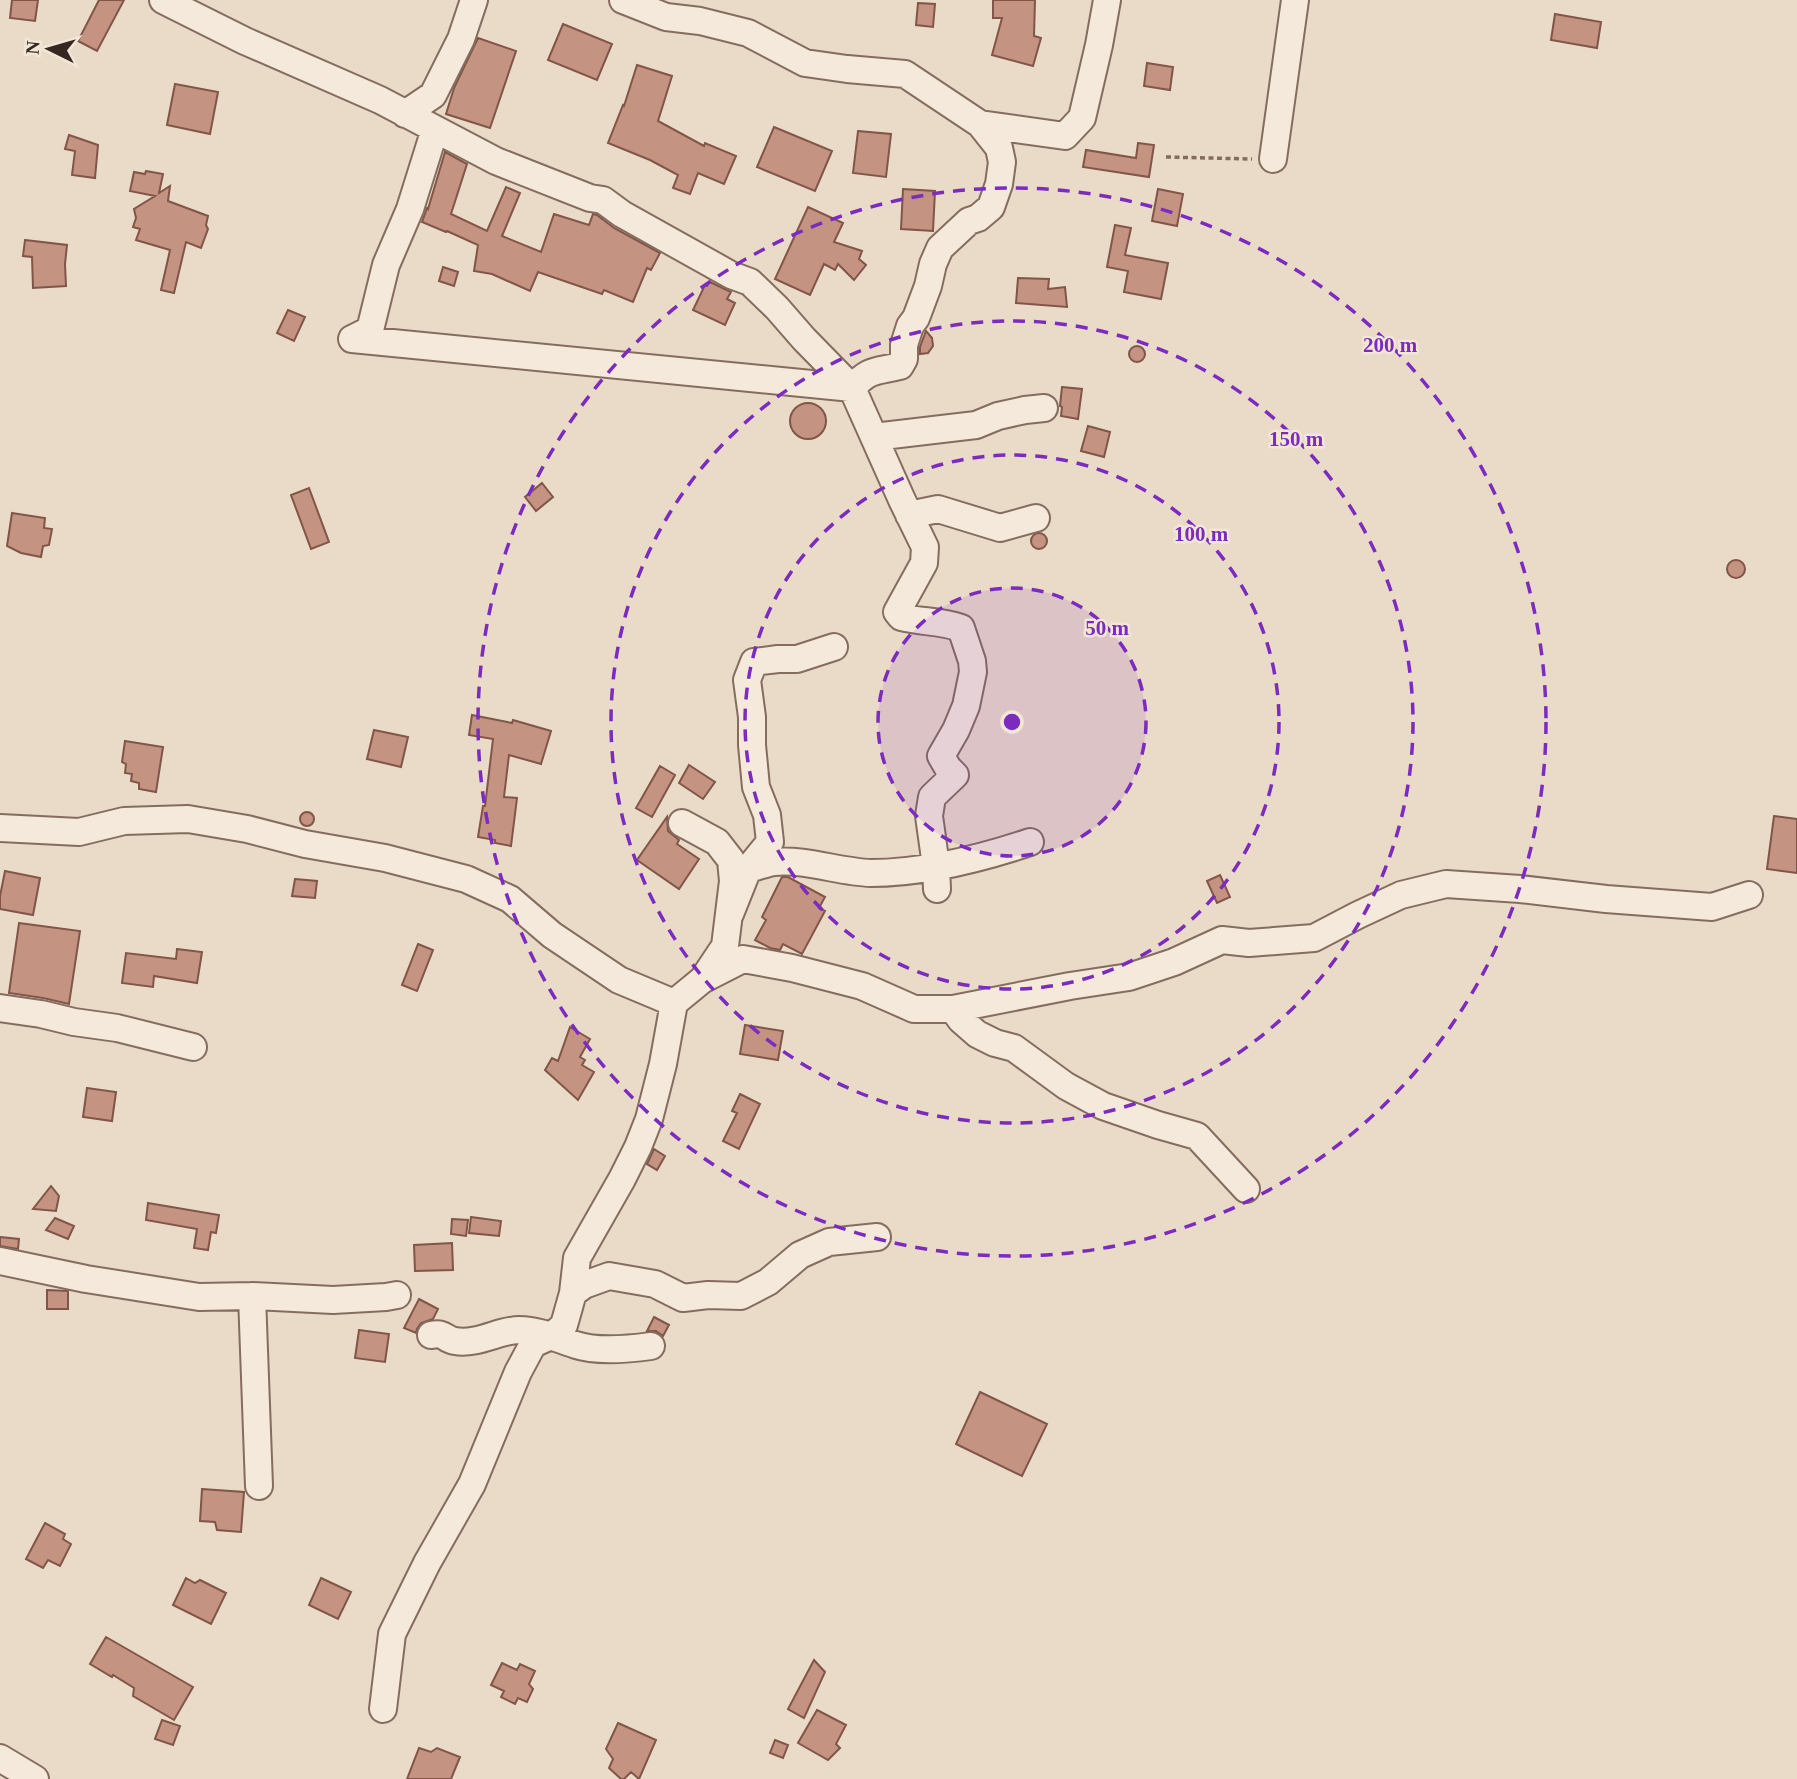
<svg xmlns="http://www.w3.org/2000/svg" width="1797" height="1779" font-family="'Times New Roman',serif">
<rect width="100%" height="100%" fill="#eadac8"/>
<path fill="#c49382" stroke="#815548" stroke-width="2" d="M12,0H38L35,21L10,18Z
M99,0H124L97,51L78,41Z
M993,0H1035L1034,36L1041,38L1033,66L992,55L1002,18H993Z
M918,3L935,4L933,27L916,25Z
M1555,14L1601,22L1597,48L1551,40Z
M563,24L612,44L597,80L548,60Z
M478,38L516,51L490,128L446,114L454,88Z
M1147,63L1173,67L1170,90L1144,86Z
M637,65L672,76L658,121L704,146L705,143L736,156L724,184L698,173L690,194L673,188L678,175L650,160L608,143L623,105L624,106Z
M175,84L218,92L210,134L167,125Z
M774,127L832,151L815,191L757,167Z
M858,131L891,134L886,177L853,173Z
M69,135L98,145L95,178L72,175L75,151L65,149Z
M1138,143L1154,145L1149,177L1083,167L1086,150L1136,158Z
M445,152L467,164L451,214L487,231L506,187L520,193L502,236L541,252L554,214L589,225L593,214L597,215L614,228L660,253L651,270L647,268L633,302L604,290L602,294L538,272L530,291L492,274L474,271L478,245L447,231L446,232L422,222L427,208L428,209Z
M146,171L163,174L159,193L170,186L168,201L208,216L206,225L208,229L201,248L186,242L174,293L161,290L170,250L136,240L140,229L133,227L136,218L134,209L155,196L130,191L134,172L145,174Z
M903,189L935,191L933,231L901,229Z
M1158,189L1183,194L1177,226L1152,221Z
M808,207L843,223L834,242L862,251L859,259L866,265L854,280L838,264L835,270L824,264L810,295L775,279Z
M1115,225L1131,228L1125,255L1168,263L1161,299L1124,292L1128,271L1107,267Z
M25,240L67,245L65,264L66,286L33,288L32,257L23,256Z
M443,267L458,272L454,286L439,281Z
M1018,278L1049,279L1048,289L1065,287L1067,307L1016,303Z
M710,282L731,292L727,299L735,303L725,325L693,310L705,285L707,286Z
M288,310L305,317L294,341L277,333Z
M926,331L932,338L933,346L928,353L920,354V347Z
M1129 354a8 8 0 1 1 16 0a8 8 0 1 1-16 0Z
M1062,387L1082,389L1078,419L1061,416L1062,407L1060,406Z
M790 421a18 18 0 1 1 36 0a18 18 0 1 1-36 0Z
M1088,426L1110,432L1104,457L1081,451Z
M542,483L553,497L536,511L525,497Z
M309,488L329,542L311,549L291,495Z
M12,513L45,518L44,528L52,529L49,545L43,546L41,557L21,553L7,546Z
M1031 541a8 8 0 1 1 16 0a8 8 0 1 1-16 0Z
M1727 569a9 9 0 1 1 18 0a9 9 0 1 1-18 0Z
M472,715L512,723L513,720L551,731L541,764L509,755L504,797L517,798L511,846L495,843V840L478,837L483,806H485L493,739L469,735Z
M374,730L408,737L401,767L367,759Z
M125,741L163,747L156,792L139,789V783L131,781L132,774L125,773L126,764L122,762Z
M689,765L715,782L703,799L679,783Z
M660,766L675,775L652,817L636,808Z
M300 819a7 7 0 1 1 14 0a7 7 0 1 1-14 0Z
M1774,816L1797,819V873L1767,869Z
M667,817L668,831L679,840L677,844L699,859L679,889L637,860Z
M5,871L40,878L33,915L0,909V896Z
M1220,875L1230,897L1217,903L1207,881Z
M782,877H788L825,897L819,908L825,911L802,954L783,944L780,950L770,948L755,940L766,920L762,917Z
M295,879L317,881L315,898L292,896Z
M19,923L80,931L69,1004L43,998L9,993Z
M418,944L433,950L417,991L402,985Z
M177,949L202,952L197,983L154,976L153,987L122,983L126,953L176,959Z
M745,1025L783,1031L778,1060L740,1054Z
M570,1027L590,1039L580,1057L585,1060L582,1065L594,1072L578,1100L545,1070L552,1058L558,1061Z
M87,1088L116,1092L112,1121L83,1117Z
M740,1094L760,1104L739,1149L723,1141L737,1113L732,1111Z
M654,1149L665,1156L657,1170L647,1164Z
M51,1186L59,1196L56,1211L33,1209Z
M148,1203L219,1215L216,1233L211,1232L208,1250L194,1248L197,1229L146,1220Z
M471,1217L501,1221L499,1236L469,1233Z
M55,1218L74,1226L68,1239L46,1230Z
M452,1219L468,1220L466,1236L451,1234Z
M0,1237L19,1239L18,1249L0,1246Z
M452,1243L453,1270L415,1271L414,1245Z
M47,1290L68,1291V1309H47Z
M419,1299L438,1309L433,1319L421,1323L417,1329L416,1333L404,1328Z
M654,1317L669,1325L663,1336L656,1331H647Z
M359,1330L389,1334L385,1362L355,1358Z
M980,1392L1047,1424L1022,1476L956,1444Z
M202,1489L244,1492L241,1532L217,1530L215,1522L200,1521Z
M45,1523L65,1534L63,1539L71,1544L60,1566L48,1560L43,1568L26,1559Z
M186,1578L195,1583L200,1580L226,1593L211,1624L173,1605Z
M321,1578L351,1592L338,1619L309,1605Z
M106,1637L193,1687L174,1720L133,1696L134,1688L113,1675L112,1677L90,1664Z
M814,1660L825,1672L804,1718L788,1709Z
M502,1663L517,1670L520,1664L535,1671L529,1684L533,1689L527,1702L518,1698L515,1704L501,1697L504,1691L491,1685Z
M817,1710L846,1725L836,1744L840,1748L828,1760L798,1743Z
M162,1720L180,1726L173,1745L155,1739Z
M618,1723L656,1740L639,1779L631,1772L624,1779H621L609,1768L613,1759L606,1749Z
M775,1740L788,1745L783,1758L770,1753Z
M419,1748L431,1752L437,1748L460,1757L451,1779H407Z"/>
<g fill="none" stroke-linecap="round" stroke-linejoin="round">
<defs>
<path id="minor" d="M163,0L245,41L380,100L496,161L590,198L603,200L622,214L731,275L750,282L777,308L804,339L852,388L902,500L925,547L924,563L897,612L901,617C921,622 941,621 961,628L972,661L973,672L966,706L956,730L941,756L948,768L955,775L932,797L929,816L936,866L937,889
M623,0L666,17L700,21L748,33L805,63L847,69L905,74L980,124L1065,136L1082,118L1099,45L1107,0
M405,114L433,95L461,39L474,0
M435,129L410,209L386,265L370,330L352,339L852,388C870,368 876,372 900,366L904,359V345L910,326L916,318L928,286L933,264L940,248L969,221L978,218L991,207L999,184L1002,162L999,148L980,124
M1273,159L1295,0
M874,437L976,425L998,416L1025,410L1044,408
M909,515L938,509L1000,528L1036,518
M682,823L717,842L731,860L733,881L725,946L705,976
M0,828L79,832L124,821L188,819L247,829L305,844L385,858L466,879L510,899L552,935L619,980L674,1003L702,980L743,959L792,968L862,986L914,1009H953L1070,986L1129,977L1174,962L1222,940L1249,943L1314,938L1358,915L1401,895L1446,884L1520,889L1606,899L1712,907L1749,895
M748,869L770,842L767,815L756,787L752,745V717L747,680L754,662L778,659H797L834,647
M730,914L748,869C757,867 766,863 774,862C807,859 839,872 871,873C925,873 979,859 1030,842
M0,1008L41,1014L74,1022L117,1028L193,1047
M953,1009L961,1020L977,1034L995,1043L1014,1048L1066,1086L1103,1106L1158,1125L1197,1136L1246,1189
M0,1261L86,1279L199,1297L252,1296L333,1300L386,1297L397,1295
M573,1293L584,1285L609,1276L655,1284L683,1298L708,1295L741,1296L768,1282L800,1255L829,1242L877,1237
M252,1296L259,1486
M431,1335C446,1332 443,1339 455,1341C478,1345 499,1330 519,1330C539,1330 558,1339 576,1345C597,1352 629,1349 651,1346
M383,1709L392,1634L427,1563L472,1484L518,1372L533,1344L553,1335L564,1325L573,1293L577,1258L622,1179L638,1147L649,1119L663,1064L674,1003
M0,1758L35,1779"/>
</defs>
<use href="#minor" stroke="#846d5f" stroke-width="30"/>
<path stroke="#846d5f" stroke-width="3.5" stroke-dasharray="5 3.5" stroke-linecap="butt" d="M1166,157L1252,159"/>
<use href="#minor" stroke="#f5e9db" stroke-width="26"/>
</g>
<circle cx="1012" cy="722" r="134" fill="#7b2cbf" fill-opacity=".12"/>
<g fill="none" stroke="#7b2cbf" stroke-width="3.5" stroke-dasharray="12 9">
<circle cx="1012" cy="722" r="134"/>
<circle cx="1012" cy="722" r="267"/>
<circle cx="1012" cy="722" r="401"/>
<circle cx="1012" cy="722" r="534"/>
</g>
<circle cx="1012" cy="722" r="10" fill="#7b2cbf" stroke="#f2e6d7" stroke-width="3.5"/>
<g font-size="21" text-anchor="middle" font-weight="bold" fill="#7b2cbf" stroke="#f2e6d7" stroke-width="5" stroke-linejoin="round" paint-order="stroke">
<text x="1390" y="352">200 m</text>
<text x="1296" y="446">150 m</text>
<text x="1201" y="541">100 m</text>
<text x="1107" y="635">50 m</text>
</g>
<g transform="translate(49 49) rotate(275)" stroke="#f2e6d7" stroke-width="5" paint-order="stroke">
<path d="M0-5L12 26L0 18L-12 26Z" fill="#362821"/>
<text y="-10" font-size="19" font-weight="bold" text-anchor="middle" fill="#362821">N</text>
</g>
</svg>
